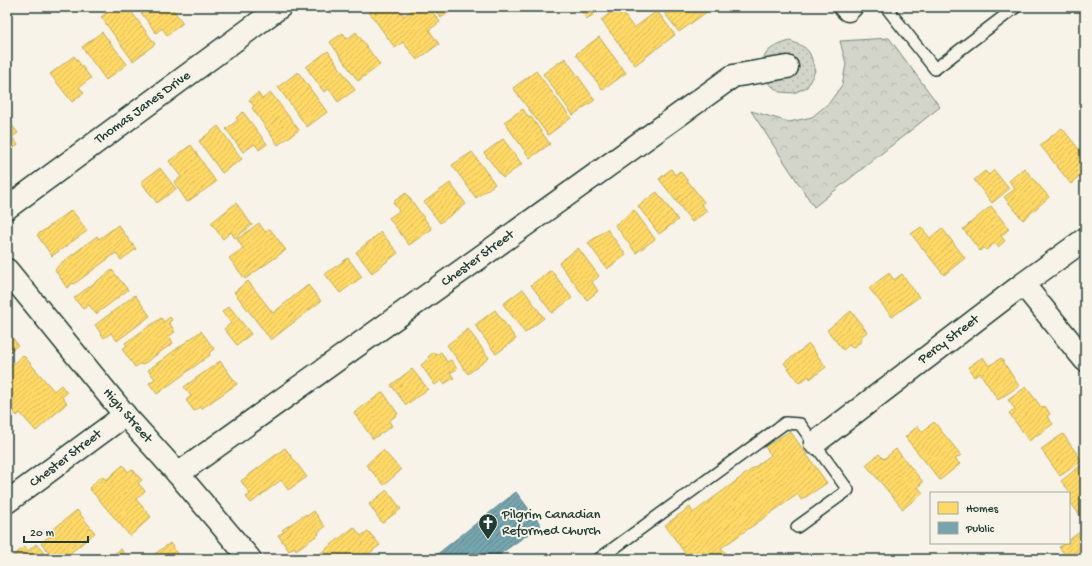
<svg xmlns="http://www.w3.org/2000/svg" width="1092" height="566" font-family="'Gochi Hand',sans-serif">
<defs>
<pattern id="grass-dots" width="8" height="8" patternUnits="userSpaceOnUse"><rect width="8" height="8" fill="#d3d5ca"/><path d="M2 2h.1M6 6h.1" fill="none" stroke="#b5b8ae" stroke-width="1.8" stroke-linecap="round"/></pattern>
<pattern id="forest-crowns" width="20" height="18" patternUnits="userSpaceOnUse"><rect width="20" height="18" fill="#d3d5ca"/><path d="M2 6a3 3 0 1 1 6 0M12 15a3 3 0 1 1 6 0" fill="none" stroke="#b5b8ae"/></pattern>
<pattern id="homes-hatch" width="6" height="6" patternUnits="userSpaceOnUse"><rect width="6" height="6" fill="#ffd966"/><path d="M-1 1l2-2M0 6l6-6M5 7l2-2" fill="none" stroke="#dabb59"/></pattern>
<pattern id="public-hatch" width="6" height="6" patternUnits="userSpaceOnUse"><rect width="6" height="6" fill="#76a5af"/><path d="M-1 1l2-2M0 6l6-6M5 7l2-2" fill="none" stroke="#60888f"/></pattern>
</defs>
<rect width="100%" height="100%" fill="#f7f3e8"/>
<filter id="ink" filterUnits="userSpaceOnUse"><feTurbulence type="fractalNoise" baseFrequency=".025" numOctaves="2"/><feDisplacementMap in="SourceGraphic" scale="8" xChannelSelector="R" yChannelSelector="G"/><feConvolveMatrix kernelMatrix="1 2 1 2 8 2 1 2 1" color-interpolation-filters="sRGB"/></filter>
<g filter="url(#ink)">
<path fill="url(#grass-dots)" stroke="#79897f" d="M790,41C810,48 810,51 815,71L807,87L794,93L779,92L766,81L759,66C768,48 771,47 790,41Z"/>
<path fill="url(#forest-crowns)" stroke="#79897f" d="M889,38L940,107L814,207L751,111L789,122L812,117L829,103L842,85L846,64L840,41Z"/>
<path fill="url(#homes-hatch)" stroke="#bcaa57" d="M114,7H128L155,44L133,61L101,17Z
M137,7H171L183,23L167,35L162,28L156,33Z
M375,7H397L404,16L415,8L418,11L423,7H429L440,22L429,30L439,44L417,60L403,42L395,48L369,12Z
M432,7H456L441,18Z
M578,7H604L587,19Z
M618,7L634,28L657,11L675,35L635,65L601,20Z
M660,7H704L708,11L679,32Z
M102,32L127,64L106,80L82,47Z
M356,32L380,65L358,81L330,42L343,33L347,39Z
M599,37L626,73L603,90L576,54Z
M328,51L355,90L338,102L329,89L324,92L306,67Z
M74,56L91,78L79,87L84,93L72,102L50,74Z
M565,58L595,100L573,115L543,74Z
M536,71L571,118L548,135L513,88Z
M298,72L327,112L307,127L278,87Z
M258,93L262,99L271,93L299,130L278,145L252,108L254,106L249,100Z
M523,109L529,118L531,117L550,144L530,158L504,122Z
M243,112L267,144L259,150L255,144L243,152L226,129L238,120L236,118Z
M8,120L18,133L12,137L18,145L7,153V121Z
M218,126L242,159L222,173L199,141Z
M1062,128L1085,157V172L1071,184L1040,145Z
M503,139L522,164L503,178L484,153Z
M191,145L216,182L187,202L174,182L181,177L169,161Z
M472,152L495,184L476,198L452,165Z
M160,168L176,189L157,203L141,182Z
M1024,168L1049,197L1023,220L1004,197L1015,189L1009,181Z
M671,169L675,175L680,171L704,202L701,204L707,211L692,222L659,179Z
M994,170L1009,189L992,203L974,180L985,171L989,175Z
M450,183L466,204L440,223L424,202Z
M657,192L678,220L659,234L638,206Z
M406,193L432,229L409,245L389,218L399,211L393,202Z
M236,203L252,225L235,238L231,232L223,239L211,223Z
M991,206L1009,229L1001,236L1005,241L998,247L995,243L986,250L984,248L980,251L963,229Z
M72,210L87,231L52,256L37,235Z
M634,210L655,239L636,253L615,225Z
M259,223L265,232L270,229L286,250L245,279L229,258L243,248L237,239Z
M118,225L136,249L121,260L116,253L74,284L73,283L67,288L55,270L59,265L97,236L99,239Z
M921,227L930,238L942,228L965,258L944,275L911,234Z
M607,229L626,255L607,269L588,243Z
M381,232L398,253L372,273L356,252Z
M578,248L599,276L592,282L598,291L587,300L559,263Z
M348,258L362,277L340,293L325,274Z
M112,270L128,290L96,314L89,305L83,309L74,298Z
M551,270L572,298L552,313L531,285Z
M889,273L894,280L902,274L919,297L892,317L869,288Z
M248,281L273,313L308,285L321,301L271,340L234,292Z
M523,289L544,318L525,333L503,304Z
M135,295L150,316L117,341L111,333L104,338L95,325Z
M229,306L251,334L237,345L224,329L231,323L222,312Z
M495,310L516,339L496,354L475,325Z
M851,311L867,332L860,338L862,341L852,348L849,345L843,350L827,330Z
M170,317L172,320L169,322L175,332L169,336L173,343L142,365L140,364L135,367L122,349L127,346L125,343L161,318L164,322Z
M468,329L489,358L468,374L447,345Z
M7,331L18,345L7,354Z
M201,331L214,349L209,353L210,355L157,394L149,383L155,379L148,370Z
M809,344L826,367L810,379L809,376L799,383L784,363Z
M434,352L436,355L441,352L447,362L451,360L457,369L450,373L454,378L444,384L442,380L435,385L421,365L429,359L428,357Z
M23,355L54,391L61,385L67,393L62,397L67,403L36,431L20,413L17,416L11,409L7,413V369Z
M983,357L989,366L1001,358L1019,386L998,400L980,373L974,377L968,367Z
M220,361L237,384L201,409L200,407L194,411L186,400L191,396L184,387Z
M412,369L428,389L406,405L391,385Z
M1026,387L1042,408L1045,406L1050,414L1047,416L1053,424L1029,441L1009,413L1015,409L1008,400Z
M383,392L398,414L389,421L392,426L373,439L354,413Z
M934,422L961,455L955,459L960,464L940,480L905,437L918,426L922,432Z
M790,431L827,483L801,500L798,494L721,548L726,554L719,559H689L665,525L690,507L693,513L771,455L765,447Z
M1063,434L1082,461L1060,476L1041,449Z
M285,448L307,477L288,490L281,480L251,503L246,497L250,494L241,481Z
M896,449L923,482L918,487L923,493L903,509L866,465L879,454L884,459Z
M383,450L401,470L384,485L366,465Z
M1085,462V518L1083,519L1069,501V496L1072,494L1061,481Z
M123,465L128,472L132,469L142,480L138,483L145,491L136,499L151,517L130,536L89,488L102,476L106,480Z
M387,490L401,509L382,523L369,504Z
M77,510L95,533L63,559H55L41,543L53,533L51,531Z
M314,511L325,527L318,532L319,534L296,550L295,547L289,551L278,535L284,532L282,530L306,514L307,516Z
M354,527L361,536L368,531L380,545L362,559H319L317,556Z
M1085,528V546L1068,559L1059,547L1065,543H1069V540Z
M170,543L181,559H148Z
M36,544L49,559H10L25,546L28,551Z
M121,549L127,559H107Z"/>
<path fill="url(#public-hatch)" stroke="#5c868a" d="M516,492L541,525L500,554L504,559H431Z"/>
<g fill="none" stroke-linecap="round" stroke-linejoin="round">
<defs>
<path id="service" d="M886,7L935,69L1016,7
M599,559L785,423L800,424L848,490L797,527"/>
<path id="minor" d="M845,7L848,10L851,7
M7,208L280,7
M1023,284L1085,360
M815,443L1023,284L1085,239
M178,474L733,76L787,67
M7,502L125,415"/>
<path id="tertiary" d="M7,270L125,415L178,474L250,559"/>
</defs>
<use href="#service" stroke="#1f3d34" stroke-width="14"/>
<use href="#minor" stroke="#1f3d34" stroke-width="25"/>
<use href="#tertiary" stroke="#1f3d34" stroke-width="25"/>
<use href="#service" stroke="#f7f3e8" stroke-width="11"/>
<use href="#minor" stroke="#f7f3e8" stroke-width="22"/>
<use href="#tertiary" stroke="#f7f3e8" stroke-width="22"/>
</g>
</g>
<defs>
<symbol id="church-pin" viewBox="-11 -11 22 30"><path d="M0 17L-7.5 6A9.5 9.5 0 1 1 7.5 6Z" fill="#1f3d34" stroke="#f7f3e8"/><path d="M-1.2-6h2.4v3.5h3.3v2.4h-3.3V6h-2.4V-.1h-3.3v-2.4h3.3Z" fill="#fff"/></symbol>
</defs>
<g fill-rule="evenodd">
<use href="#church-pin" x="477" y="512" width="22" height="30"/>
</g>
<g text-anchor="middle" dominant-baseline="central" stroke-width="4" stroke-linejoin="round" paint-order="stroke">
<g font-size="14" fill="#1f3d34" stroke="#f7f3e8">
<text transform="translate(143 108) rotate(-36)">Thomas Janes Drive</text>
<text transform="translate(478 259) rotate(-36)">Chester Street</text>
<text transform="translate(949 340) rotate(-37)">Percy Street</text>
<text transform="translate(127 416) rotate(49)">High Street</text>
<text transform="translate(66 459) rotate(-37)">Chester Street</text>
</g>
<g font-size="14" fill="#1f3d34" stroke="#f7f3e8" text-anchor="start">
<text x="502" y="515">Pilgrim Canadian<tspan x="502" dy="16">Reformed Church</tspan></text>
</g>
</g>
<rect width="1092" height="566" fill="none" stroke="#f7f3e8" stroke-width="24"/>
<rect x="12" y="12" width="1068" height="542" fill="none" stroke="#1f3d34" stroke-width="1.5" filter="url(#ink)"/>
<rect x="930" y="492" width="140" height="52" fill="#f7f3e8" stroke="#a1aaa0"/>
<rect x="938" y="502" width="20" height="12" fill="#ffd966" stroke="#a1aaa0"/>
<text x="966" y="512" font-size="12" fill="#1f3d34">Homes</text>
<rect x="938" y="522" width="20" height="12" fill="#76a5af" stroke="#a1aaa0"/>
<text x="966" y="532" font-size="12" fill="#1f3d34">Public</text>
<path d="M24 536v6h64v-6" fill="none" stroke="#1f3d34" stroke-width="2"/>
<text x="30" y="536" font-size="12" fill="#1f3d34" stroke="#f7f3e8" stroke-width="3" paint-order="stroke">20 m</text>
</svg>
